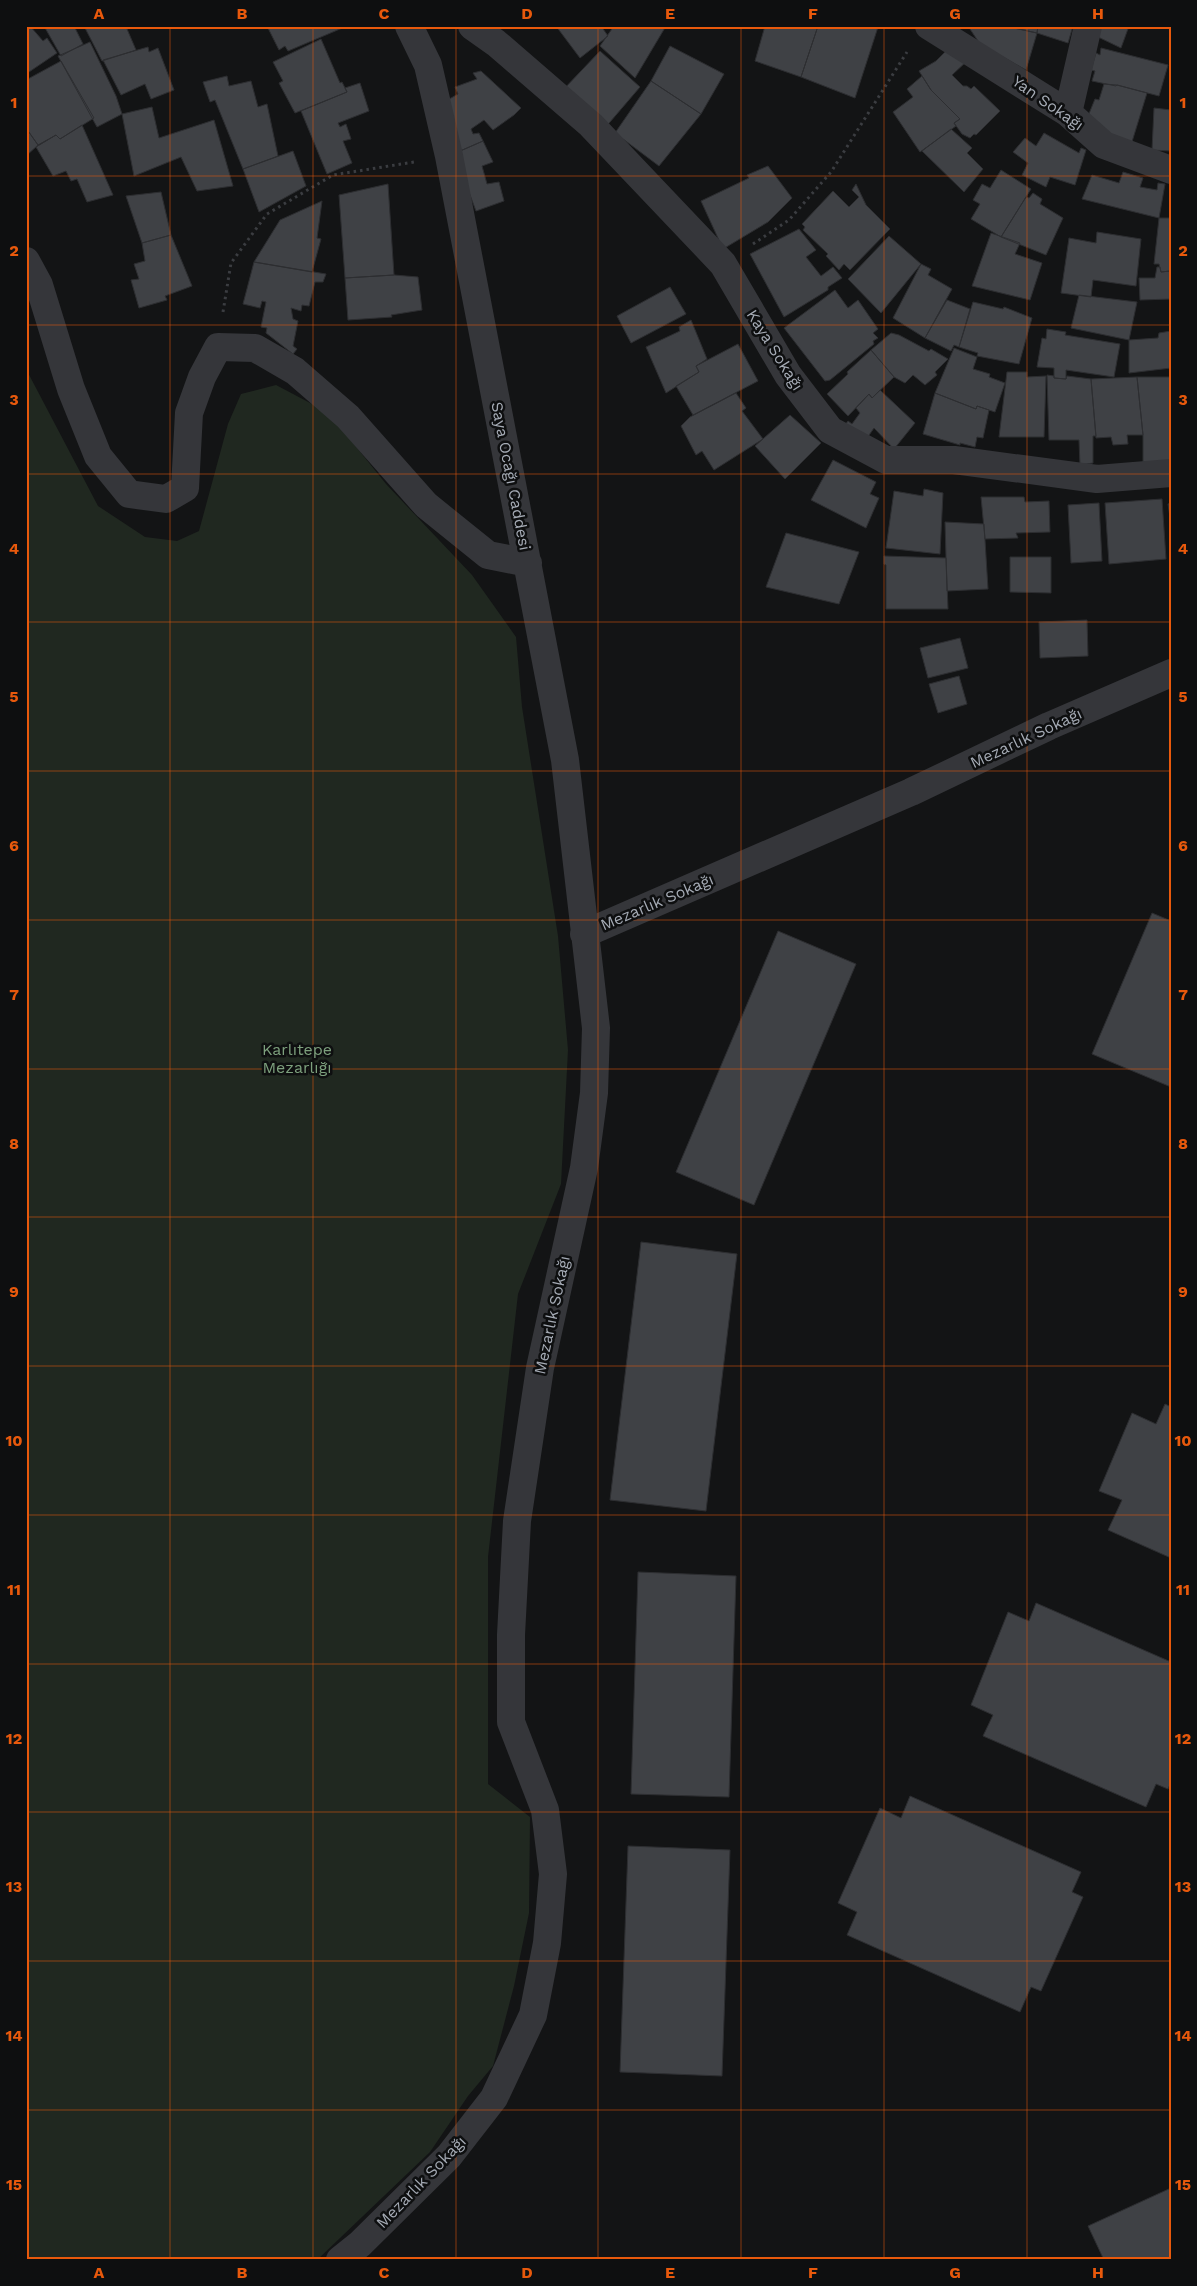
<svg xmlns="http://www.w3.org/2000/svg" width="1197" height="2286" font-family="'Work Sans',sans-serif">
<rect width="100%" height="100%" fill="#131415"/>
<path fill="#202820" d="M26,369L98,506L145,537L177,541L199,531L228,424L241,394L276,385L329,413L386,484L472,575L516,637L522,707L558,936L568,1050L561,1184L518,1294L488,1557V1784L530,1817L529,1913L514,1986L493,2066L468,2096L430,2152L317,2260H26Z"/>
<path fill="#3f4145" stroke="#2d2e31" d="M26,26H30L43,41L47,38L57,53L26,74Z
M44,26H74L83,44L61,56Z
M84,26H133L127,29L136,50L102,61Z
M267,26H347L288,51L285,46L279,50Z
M556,26H601L608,36L580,58Z
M614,26H666L635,78L600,46Z
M765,26H818L801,77L755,61Z
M818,26L878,27L855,98L801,77Z
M968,26H1005L1037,33L1026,70L980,44Z
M1005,26H1038L1037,33Z
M1038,26H1073L1068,43L1037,33Z
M1099,26H1129L1121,48L1096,36Z
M321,39L340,83L342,82L347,92L295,113L279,83L283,81L273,62Z
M90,42L116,96L122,114L97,127L58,56Z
M670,46L724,74L701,114L651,81Z
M951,46L967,61L952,75L963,86H967L971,89L974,86L1000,111L976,135L974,134L970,138L962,134L954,123L960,119L931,90L919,71L936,61Z
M148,47L149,52L158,48L174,90L151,99L145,84L121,95L103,60Z
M1101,48L1168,65L1159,96L1117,85L1116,86L1092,81L1095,71L1091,70L1096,53L1100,55Z
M600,51L640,87L604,129L562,91Z
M61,61L94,118L60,139L56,135L38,145L26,128V80Z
M481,71L521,108L514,115L493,130L484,120L471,129L473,134L479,133L483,141L451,155L439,105L458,94L455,87L477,79L473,73Z
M227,76L229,86L251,81L258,107L267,104L278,156L243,169L215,100L210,102L203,82Z
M922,76L931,90L960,119L954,123L956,126L920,152L893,112L913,97L907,89Z
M651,81L701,114L659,166L615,133Z
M360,83L369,111L338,123L340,127L346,124L351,139L343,141L352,163L327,174L301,111L347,92L345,88Z
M1104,84L1117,85L1147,93L1131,145L1086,121L1095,99L1099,100Z
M152,107L159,138L214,120L233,186L197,191L181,157L134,176L122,114Z
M1154,108L1171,110V151L1152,150Z
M82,125L113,195L87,202L77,179L71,181L66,171L53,176L36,147L56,135L60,139Z
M26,128L38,145L26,156Z
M951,129L972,148L967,153L983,169L964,192L922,151Z
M1044,133L1079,153L1081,148L1086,150L1075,185L1050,177L1046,187L1022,175L1028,163L1013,152L1025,138L1036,146Z
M483,141L493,162L482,166L487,184L499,182L504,201L476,211L461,171L451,155Z
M293,151L306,186L259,212L243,169Z
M768,166L792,198L768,222L723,249L701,201L749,178L747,175Z
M1001,170L1031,189L1001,237L971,219L980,204L973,200L982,184L990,188Z
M1123,172L1143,178L1140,187L1157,190L1158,183L1165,184L1159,218L1082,199L1092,175L1119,183Z
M388,184L394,275L345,278L339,195Z
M856,184L866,205L890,229L850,270L844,264L839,270L826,256L828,254L803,230L805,227L802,224L833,191L849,207L859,197L852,190Z
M161,192L171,235L142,243L126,196Z
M1033,193L1042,199L1040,204L1063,218L1046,255L1001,237L1026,197L1029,198Z
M322,201L317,238L321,239L312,272L254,262L280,220Z
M1159,218H1171L1170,271L1161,272L1159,264H1154Z
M799,229L816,250L806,257L821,276L833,267L842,278L828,287V290L784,317L750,254Z
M1097,232L1141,239L1136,286L1093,280L1091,297L1061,293L1069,238L1096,243Z
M991,233L1020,243L1015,254L1042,263L1030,300L972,286Z
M171,235L192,286L165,296L167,300L139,308L131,280L139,279L134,264L145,261L142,243Z
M889,236L921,264L881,313L848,279Z
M254,262L326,274L323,282H315L309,306L302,305L301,311L291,308L293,319L298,321L293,346L297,349L293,354L266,333L267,328L261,327L266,302L262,301L260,308L243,304Z
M921,264L931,269L928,275L952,289L925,338L893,318Z
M1157,267H1160L1161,272L1170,271L1171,268V299L1140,300L1139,278H1155Z
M394,275L418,277L422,310L391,315L392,317L348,320L345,278Z
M670,287L686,314L631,343L617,316Z
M835,290L848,308L858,300L878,329L873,333L878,338L873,341L874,344L830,380L825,381L784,328Z
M1079,295L1137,302L1129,340L1071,328Z
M947,300L970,309L959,347L954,345L951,351L925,338Z
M973,302L1003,309L1004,307L1032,318L1019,364L977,356L978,353L959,347Z
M691,320L707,359L696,366L699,372L666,393L646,347L680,331L679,327Z
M1047,329L1066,332L1065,335L1120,344L1114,377L1066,370V379L1054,378V368L1037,367L1042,338L1046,339Z
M1171,331V368L1129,373V340L1158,338L1159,333Z
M891,333L899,335L929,351L931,349L948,359L935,372L937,375L925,385L913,375L905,383L894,377L871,350Z
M738,344L758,381L693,415L676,386L699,372L696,366Z
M954,348L977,357L973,369L990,374L989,377L1005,383L995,412L977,406L976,409L935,393Z
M871,350L894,377L872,398L869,394L848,416L827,394L848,374L847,372Z
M1007,372H1027V377L1046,376L1044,437H999Z
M1047,375L1054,376V378L1066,379L1067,376L1091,379L1096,436H1093V463L1080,465L1079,440H1049Z
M1137,377H1171V461L1143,462V435Z
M1137,377L1143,435H1127L1128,444L1113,445L1111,437L1096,438L1091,379Z
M880,390L915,423L894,449L874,428L867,438L845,425L848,421L852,424L860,413L856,408L869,394L872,398Z
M736,393L746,408L742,411L763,439L714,470L702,451L696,455L681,426L690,417Z
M935,393L976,409L977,406L989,410L983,438L977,437L975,447L960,443V445L923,434Z
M790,415L821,443L785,479L755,446Z
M833,460L876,482L870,494L879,498L866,528L811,500Z
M924,489L943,493L940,554L886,548L894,491L923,496Z
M981,497H1024L1025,502L1049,501L1050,532L1016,533L1018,538L985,539Z
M1162,499L1166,559L1109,564L1105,503Z
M1099,503L1102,561L1071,563L1068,505Z
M1171,503V524L1168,504Z
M945,522L984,524L988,589L947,591Z
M786,533L859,552L839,604L766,587Z
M884,556L946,558L948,609H886V565L884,564Z
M1010,557H1051V593L1010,592Z
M1087,620L1088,656L1040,658L1039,622Z
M960,638L968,668L928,678L920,648Z
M959,676L967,704L938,713L929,684Z
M1152,913L1171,921V1087L1092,1054Z
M778,931L856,964L754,1205L676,1172Z
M641,1242L737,1254L706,1511L610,1500Z
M1165,1404L1171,1407V1558L1108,1530L1122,1500L1099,1491L1132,1413L1156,1424Z
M638,1572L736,1576L729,1797L631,1794Z
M1036,1603L1171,1662V1782L1168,1789L1156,1784L1146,1807L983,1736L993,1715L971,1705L1008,1612L1029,1621Z
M910,1796L1081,1872L1072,1892L1083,1897L1041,1991L1031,1987L1020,2012L847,1935L857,1912L838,1903L880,1808L901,1818Z
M628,1846L730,1850L722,2076L620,2072Z
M1171,2188V2260H1104L1088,2226Z"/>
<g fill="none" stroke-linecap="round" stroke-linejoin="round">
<path stroke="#3b3d41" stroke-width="3" stroke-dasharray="2.5 4" stroke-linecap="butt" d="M753,244L789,220L831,172L907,52
M223,312L231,263L267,214L333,175L414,162"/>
<path stroke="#35363a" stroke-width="28" d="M472,26L496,43L591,125L723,264L788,375L830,430L886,460H954L1097,479L1171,473
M929,26L1068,113L1104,145L1171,170
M1068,113L1088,26
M26,261L39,285L71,389L98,456L129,494L166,499L185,488L189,413L202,377L218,347L255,348L295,371L348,417L426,505L488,555L528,563
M584,934L911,792L1049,726L1171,673
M340,2260L360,2244L449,2156L494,2098L533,2015L547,1943L553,1874L545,1810L511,1722V1635L517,1521L540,1368L584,1168L594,1093L596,1028L565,760L449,156L428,65L409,26"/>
</g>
<path fill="none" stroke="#e8590c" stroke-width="1" stroke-opacity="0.55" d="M170,26V2260M313,26V2260M456,26V2260M598,26V2260M741,26V2260M884,26V2260M1027,26V2260M26,176H1171M26,325H1171M26,474H1171M26,622H1171M26,771H1171M26,920H1171M26,1069H1171M26,1217H1171M26,1366H1171M26,1515H1171M26,1664H1171M26,1812H1171M26,1961H1171M26,2110H1171"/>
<g text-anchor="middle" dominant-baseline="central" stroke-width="5" stroke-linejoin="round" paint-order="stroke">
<g font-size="16" fill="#a5abb5" stroke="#0e0f10">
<text transform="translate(1048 103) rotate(35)">Yan Sokağı</text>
<text transform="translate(775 350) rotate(58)">Kaya Sokağı</text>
<text transform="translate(511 476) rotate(79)">Saya Ocağı Caddesi</text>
<text transform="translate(1026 738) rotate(-25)">Mezarlık Sokağı</text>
<text transform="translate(657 902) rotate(-23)">Mezarlık Sokağı</text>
<text transform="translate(552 1315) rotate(-78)">Mezarlık Sokağı</text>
<text transform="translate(421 2182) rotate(-46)">Mezarlık Sokağı</text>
</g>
<g font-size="16" fill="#7da07d" stroke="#0e0f10">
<text x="297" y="1049">Karlıtepe<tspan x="297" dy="18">Mezarlığı</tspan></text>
</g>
</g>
<rect width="1197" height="2286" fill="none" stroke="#0e0f10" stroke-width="55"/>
<rect x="28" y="28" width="1142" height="2230" fill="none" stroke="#e8590c" stroke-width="2"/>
<g font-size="16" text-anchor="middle" font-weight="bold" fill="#e8590c">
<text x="99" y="19">A</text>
<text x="242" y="19">B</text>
<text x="384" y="19">C</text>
<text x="527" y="19">D</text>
<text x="670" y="19">E</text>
<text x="813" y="19">F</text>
<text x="955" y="19">G</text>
<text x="1098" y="19">H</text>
<text x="14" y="108">1</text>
<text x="1183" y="108">1</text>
<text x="14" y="256">2</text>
<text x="1183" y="256">2</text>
<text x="14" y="405">3</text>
<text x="1183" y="405">3</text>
<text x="14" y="554">4</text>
<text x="1183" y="554">4</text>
<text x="14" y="702">5</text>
<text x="1183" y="702">5</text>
<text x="14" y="851">6</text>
<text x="1183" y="851">6</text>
<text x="14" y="1000">7</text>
<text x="1183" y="1000">7</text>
<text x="14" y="1149">8</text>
<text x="1183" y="1149">8</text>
<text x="14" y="1297">9</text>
<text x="1183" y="1297">9</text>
<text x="14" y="1446">10</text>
<text x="1183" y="1446">10</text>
<text x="14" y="1595">11</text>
<text x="1183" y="1595">11</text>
<text x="14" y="1744">12</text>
<text x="1183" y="1744">12</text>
<text x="14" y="1892">13</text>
<text x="1183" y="1892">13</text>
<text x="14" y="2041">14</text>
<text x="1183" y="2041">14</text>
<text x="14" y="2190">15</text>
<text x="1183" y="2190">15</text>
<text x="99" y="2278">A</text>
<text x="242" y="2278">B</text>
<text x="384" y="2278">C</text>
<text x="527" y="2278">D</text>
<text x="670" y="2278">E</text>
<text x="813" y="2278">F</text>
<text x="955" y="2278">G</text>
<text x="1098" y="2278">H</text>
</g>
</svg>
